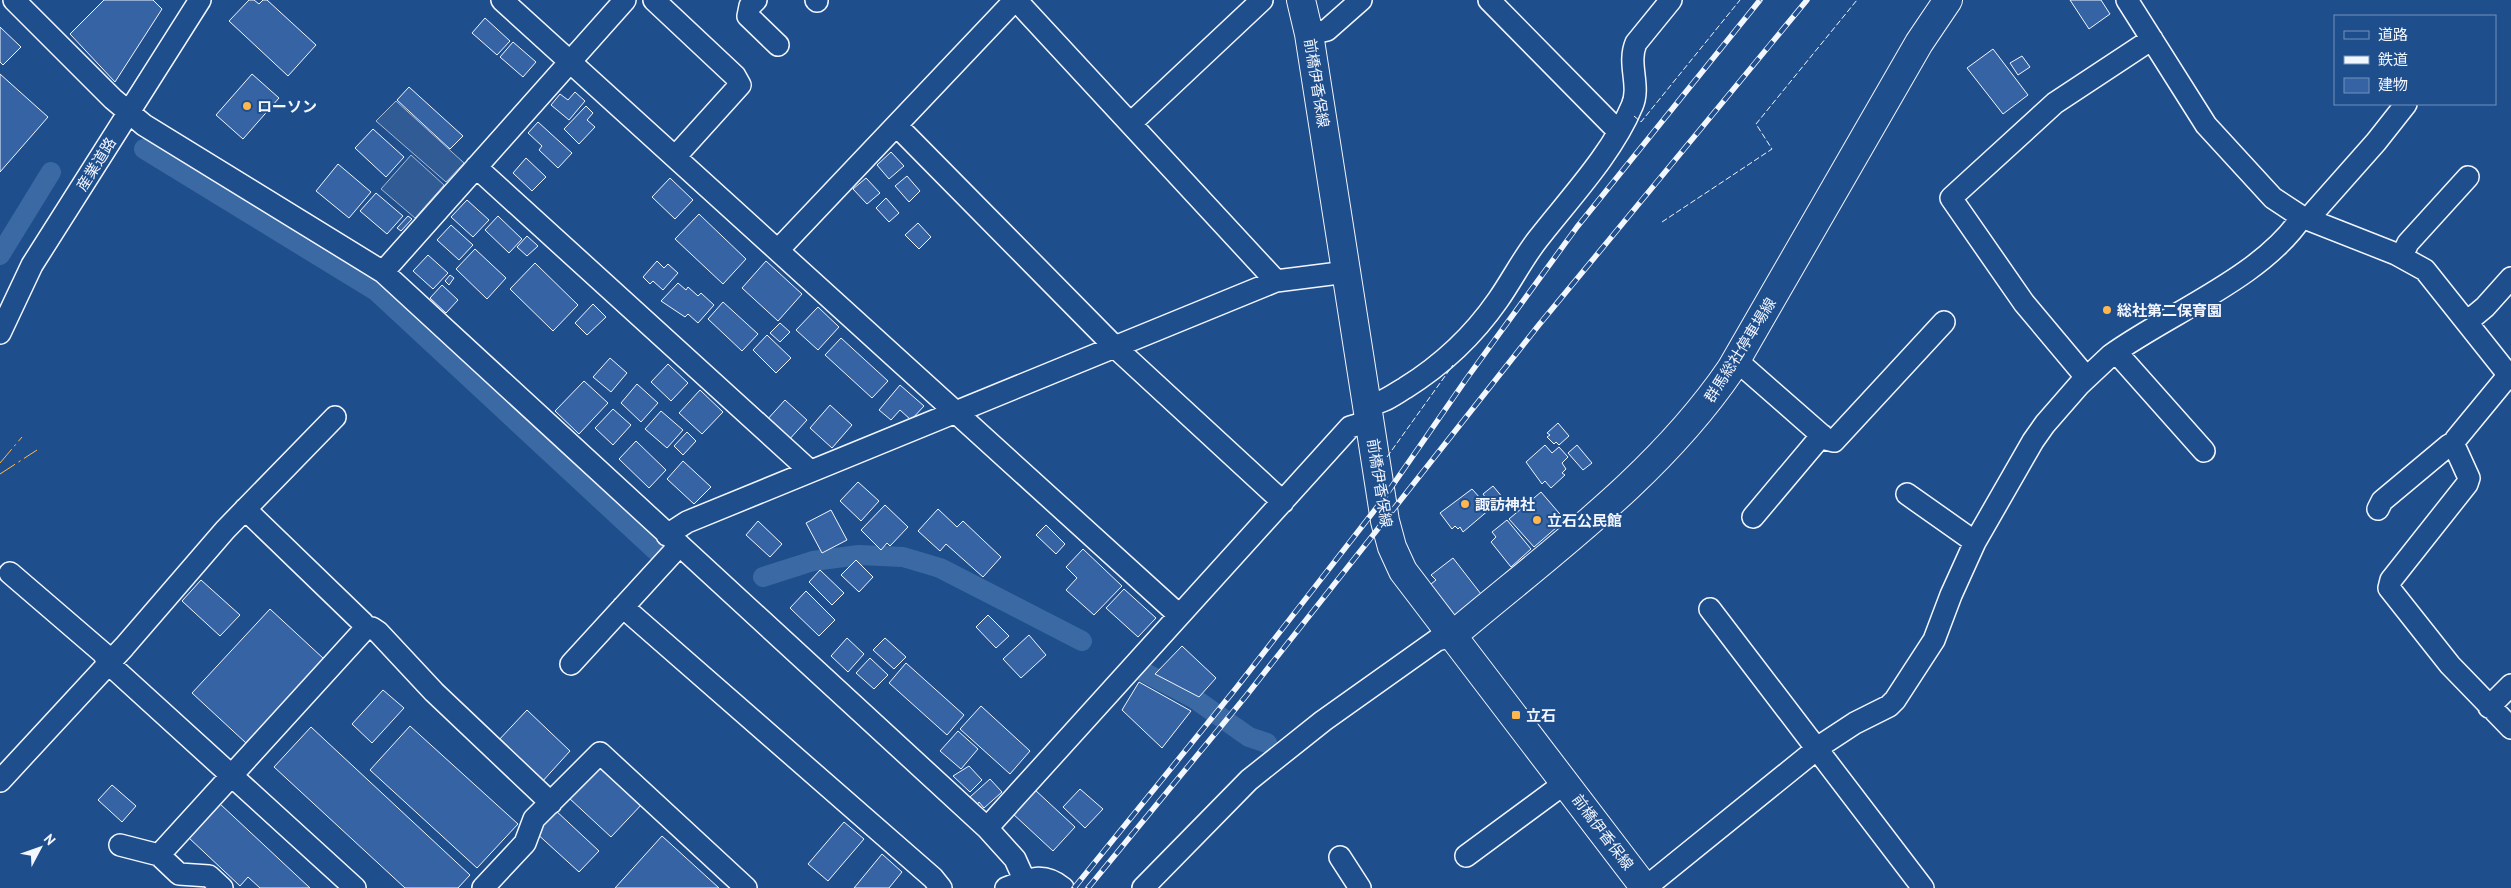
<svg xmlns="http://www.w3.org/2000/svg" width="2511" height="888" font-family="'PT Sans','Noto Sans JP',sans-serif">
<rect width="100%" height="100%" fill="#1f4e8c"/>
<path fill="#305b95" stroke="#a8bbd7" d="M396,101L464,163L446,182L376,121Z
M411,155L444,185L415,218L381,189Z"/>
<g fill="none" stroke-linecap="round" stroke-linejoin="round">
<path stroke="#3b69a3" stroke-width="20" d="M144,149L376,291L655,550
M0,255L51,172
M763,577L813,561L859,555L903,557L940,568L1082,641
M1138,669L1195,699L1249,737L1267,743"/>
</g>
<path fill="#3563a3" stroke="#f2f6ff" d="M104,0H153L162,9L115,82L70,34Z
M249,0H254L259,4L263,0H267L316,45L288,76L229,21Z
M2070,0H2101L2110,14L2089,29Z
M485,18L510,41L497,55L472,33Z
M0,27L21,47L3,65L0,62Z
M513,42L536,62L523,77L500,57Z
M1993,49L2028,95L2003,114L1967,68Z
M2022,56L2030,67L2018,75L2010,63Z
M0,74L48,117L0,172Z
M252,74L279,98L243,139L216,115Z
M409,87L463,136L450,149L397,100Z
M575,92L585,101L569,120L551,105L560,94L568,100Z
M586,106L593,113L587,120L595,127L579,144L564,129Z
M538,122L572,153L558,168L539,150L542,146L528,133Z
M373,129L404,157L386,177L355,148Z
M891,152L904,166L889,179L877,165Z
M526,158L546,177L532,191L513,173Z
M338,164L371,192L349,218L316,191Z
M907,176L920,191L909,202L895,186Z
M670,178L693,200L675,219L652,197Z
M866,178L880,193L867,204L853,189Z
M376,193L403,216L387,234L360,211Z
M886,198L899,213L889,222L876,208Z
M467,200L489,220L473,237L451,217Z
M699,214L746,259L723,284L675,239Z
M408,216L412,219L401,231L397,228Z
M498,216L522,239L509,253L485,230Z
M918,223L931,237L919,249L905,235Z
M451,225L473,245L459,260L437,240Z
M527,236L538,246L527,256L517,247Z
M475,249L506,278L487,299L456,269Z
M428,255L448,273L433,289L413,271Z
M657,261L664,268L668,264L678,273L663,290L653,281L650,284L643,277Z
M766,261L802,294L778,321L742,288Z
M535,263L578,305L553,331L510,289Z
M450,275L454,278L449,285L445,281Z
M678,283L686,290L688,287L698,296L701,293L714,305L698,323L688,314L685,317L661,301Z
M442,285L458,300L446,313L430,298Z
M723,302L758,334L742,351L708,319Z
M593,304L606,317L587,335L575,323Z
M818,307L839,327L818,350L796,330Z
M780,323L790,332L780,342L770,333Z
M767,335L791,358L776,373L753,350Z
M841,338L888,381L872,398L825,355Z
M610,358L627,373L611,392L593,377Z
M668,364L688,383L671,401L651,382Z
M584,381L608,403L579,434L555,411Z
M637,384L658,403L641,422L621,403Z
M900,385L924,406L911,420L900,410L891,420L879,410Z
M700,390L723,412L702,434L679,413Z
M785,400L807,420L787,442L765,422Z
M830,405L852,425L832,448L810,428Z
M613,409L631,425L613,445L595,428Z
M661,411L683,430L667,448L645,429Z
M1558,423L1569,436L1559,445L1556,442L1554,444L1547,437L1550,435L1547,433Z
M687,432L696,441L683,455L674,446Z
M636,441L666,470L649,488L619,459Z
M1545,445L1552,453L1559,447L1568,457L1562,463L1566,469L1562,473L1565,475L1551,488L1545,481L1542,484L1526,462Z
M1577,445L1592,463L1583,470L1568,453Z
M683,461L711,487L694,504L667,479Z
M858,482L879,501L861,521L840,501Z
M1493,486L1503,498L1492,507L1483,494Z
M1472,489L1490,509L1463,532L1460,527L1458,529L1455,526L1452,529L1440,513Z
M1541,492L1565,520L1534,547L1509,519Z
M885,505L908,527L890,546L887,543L881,550L861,530Z
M938,509L957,527L963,521L1001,557L983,577L946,544L940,551L918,531Z
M831,510L847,540L822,553L806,523Z
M1507,520L1531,549L1511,567L1491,542L1496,537L1492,532Z
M758,521L782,544L770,557L746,535Z
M1046,525L1065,544L1056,554L1036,535Z
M1083,549L1122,586L1094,615L1066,590L1077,578L1066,567Z
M1453,558L1481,594L1452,620L1426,588L1436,580L1431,575Z
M856,560L873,577L859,592L841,575Z
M820,570L844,593L832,605L809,582Z
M201,580L240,615L220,636L182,601Z
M1124,589L1156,618L1138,637L1106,608Z
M806,591L835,620L819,636L790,608Z
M270,609L324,659L246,743L192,693Z
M988,615L1009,636L996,648L976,627Z
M1029,635L1046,655L1021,678L1003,659Z
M847,638L864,654L848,672L831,656Z
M885,638L906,657L894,669L873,650Z
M1182,646L1216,678L1199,697L1155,674Z
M870,658L888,675L874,689L856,673Z
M906,663L964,715L947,735L889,683Z
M1139,682L1191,711L1162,748L1122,710Z
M383,690L404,708L372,743L352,724Z
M981,706L1030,751L1010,774L960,729Z
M527,710L570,751L541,783L497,742Z
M410,726L518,824L477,868L370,770Z
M311,727L470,875L458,888H405L274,767Z
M958,731L978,749L961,769L940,751Z
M600,763L643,803L611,837L569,798Z
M969,766L982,780L970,792L953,776Z
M990,779L1002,792L984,808L979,802L977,805L970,797Z
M112,785L136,806L122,822L98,800Z
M1034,789L1075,827L1053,851L1012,813Z
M1080,789L1103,809L1085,828L1063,807Z
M219,803L310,888H260L248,877L240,886L188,837Z
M554,809L599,851L579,872L534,831Z
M844,822L864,839L828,881L808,864Z
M662,836L719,888H615Z
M882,854L902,872L889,888H854Z"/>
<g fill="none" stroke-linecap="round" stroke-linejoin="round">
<defs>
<path id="minor" d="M14,0L113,99L144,125L383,272L987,828L1015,859L1028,888
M502,0L1179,615
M654,0L735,76L740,85L675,157
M756,0L750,6L748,16L778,45
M816,0L817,1
M1016,0L1276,281
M1489,0L1618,131
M2127,0L2206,125L2273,198L2302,217L2396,254L2425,270L2511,378
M1309,34L1327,30L1361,0
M1131,123L1262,0
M897,126L1116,348L1283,502
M476,167L810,471
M2310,220L2314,212L2376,142L2406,104
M778,250L1015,0
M2402,256L2408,243L2468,177
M383,272L625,0
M2467,322L2485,307L2511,278
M0,333L32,265L200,0
M2116,352L2204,451
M1736,360L1826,439L1834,441L1944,322
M2086,377L2024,303L1951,198L2055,103L2152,39
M2510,377L2503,382L2456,439L2454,445L2469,478L2467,484L2391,580L2389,588L2450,665L2511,728
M1368,404C1382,404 1393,395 1405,388C1442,365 1473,336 1498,300C1512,280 1523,258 1538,239C1569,199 1612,154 1632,106C1641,86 1627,64 1636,43L1671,0
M1907,494L1975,542
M2378,509L2382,501L2449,445H2454
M1753,517L1822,435
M667,535L687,522L1276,281L1347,272
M10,573L103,653L109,664L355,888
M623,607L933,878L941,888
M1710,609L1923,888
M365,629L372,628L378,632L434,692L551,803
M571,664L679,546
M2489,707L2511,685
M0,781L124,647L225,530L335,417
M987,828L1350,427L1370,421
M120,845L159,855L365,629L363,623L245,509
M159,855L179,874L209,876L222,888
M1466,856L1565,783
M1340,857L1360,888
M483,888L525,843L534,819L600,753L746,888
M1006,888C1028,880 1042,871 1063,888
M1143,888L1249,780L1323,721L1437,640L1452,636
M1645,888L1823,744L1855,723L1889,706L1895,700L1934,640L1951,595L1975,542L2033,441L2045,424L2079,385L2111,355C2171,312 2261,278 2302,217"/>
<path id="major" d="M1301,0L1309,34L1385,521L1392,547L1403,571L1645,888
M1452,636C1550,553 1658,476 1731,369L1919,43L1948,0"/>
</defs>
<use href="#minor" stroke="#f2f6ff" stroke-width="24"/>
<use href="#major" stroke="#f2f6ff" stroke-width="30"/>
<use href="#minor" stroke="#1f4e8c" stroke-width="21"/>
<use href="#major" stroke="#1f4e8c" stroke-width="28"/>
<defs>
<path id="rail" d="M1074,888L1237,687L1381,502L1467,378L1577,227L1760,0
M1088,888L1246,696L1538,326L1807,0"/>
</defs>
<use href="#rail" stroke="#f2f6ff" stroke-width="5.5"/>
<use href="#rail" stroke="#1f4e8c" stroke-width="4" stroke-dasharray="11" stroke-linecap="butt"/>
<path stroke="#f2f6ff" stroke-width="1" stroke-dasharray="6 2.5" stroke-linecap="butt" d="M1634,116L1641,122L1740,0
M1662,222L1772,149L1756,124L1857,0
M1387,457L1453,365"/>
<path stroke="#ffb74d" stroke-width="1" stroke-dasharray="18 4 2.5 4" stroke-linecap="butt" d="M0,463L22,437
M0,474L37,450"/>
</g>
<g fill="#ffb74d" stroke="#1f4e8c" stroke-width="2">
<circle cx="247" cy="106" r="5"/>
<circle cx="2107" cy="310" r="5"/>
<circle cx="1465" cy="504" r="5"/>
<circle cx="1537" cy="520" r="5"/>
<rect x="1511" y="710" width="10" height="10" rx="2.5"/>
</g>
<g text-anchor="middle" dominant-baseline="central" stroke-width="4" stroke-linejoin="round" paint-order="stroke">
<g font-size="15" fill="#f2f6ff" stroke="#1f4e8c">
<text transform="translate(1317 83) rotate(81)">前橋伊香保線</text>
<text transform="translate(96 164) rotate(-58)">産業道路</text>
<text transform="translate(1740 350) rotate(-58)">群馬総社停車場線</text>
<text transform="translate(1380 483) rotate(81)">前橋伊香保線</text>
<text transform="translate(1603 832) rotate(53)">前橋伊香保線</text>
</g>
<g font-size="15" font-weight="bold" fill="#f2f6ff" stroke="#1f4e8c" text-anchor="start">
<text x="257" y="106">ローソン</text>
<text x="2117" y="310">総社第二保育園</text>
<text x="1475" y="504">諏訪神社</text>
<text x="1547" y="520">立石公民館</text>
<text x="1526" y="715">立石</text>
</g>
</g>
<rect x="2334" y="15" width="162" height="90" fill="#1f4e8c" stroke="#7391ba"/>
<rect x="2344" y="31" width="25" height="8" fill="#1f4e8c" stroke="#7391ba"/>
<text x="2378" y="40" font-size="15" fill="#f2f6ff">道路</text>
<rect x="2344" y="56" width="25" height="8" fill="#f2f6ff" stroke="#7391ba"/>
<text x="2378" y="65" font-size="15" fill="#f2f6ff">鉄道</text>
<rect x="2344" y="78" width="25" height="15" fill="#3563a3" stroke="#7391ba"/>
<text x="2378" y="90" font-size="15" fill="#f2f6ff">建物</text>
<g transform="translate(40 848) rotate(49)" stroke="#1f4e8c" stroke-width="4" paint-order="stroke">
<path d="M0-4L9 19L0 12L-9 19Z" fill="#f2f6ff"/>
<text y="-8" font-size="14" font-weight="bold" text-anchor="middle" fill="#f2f6ff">N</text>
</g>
</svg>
